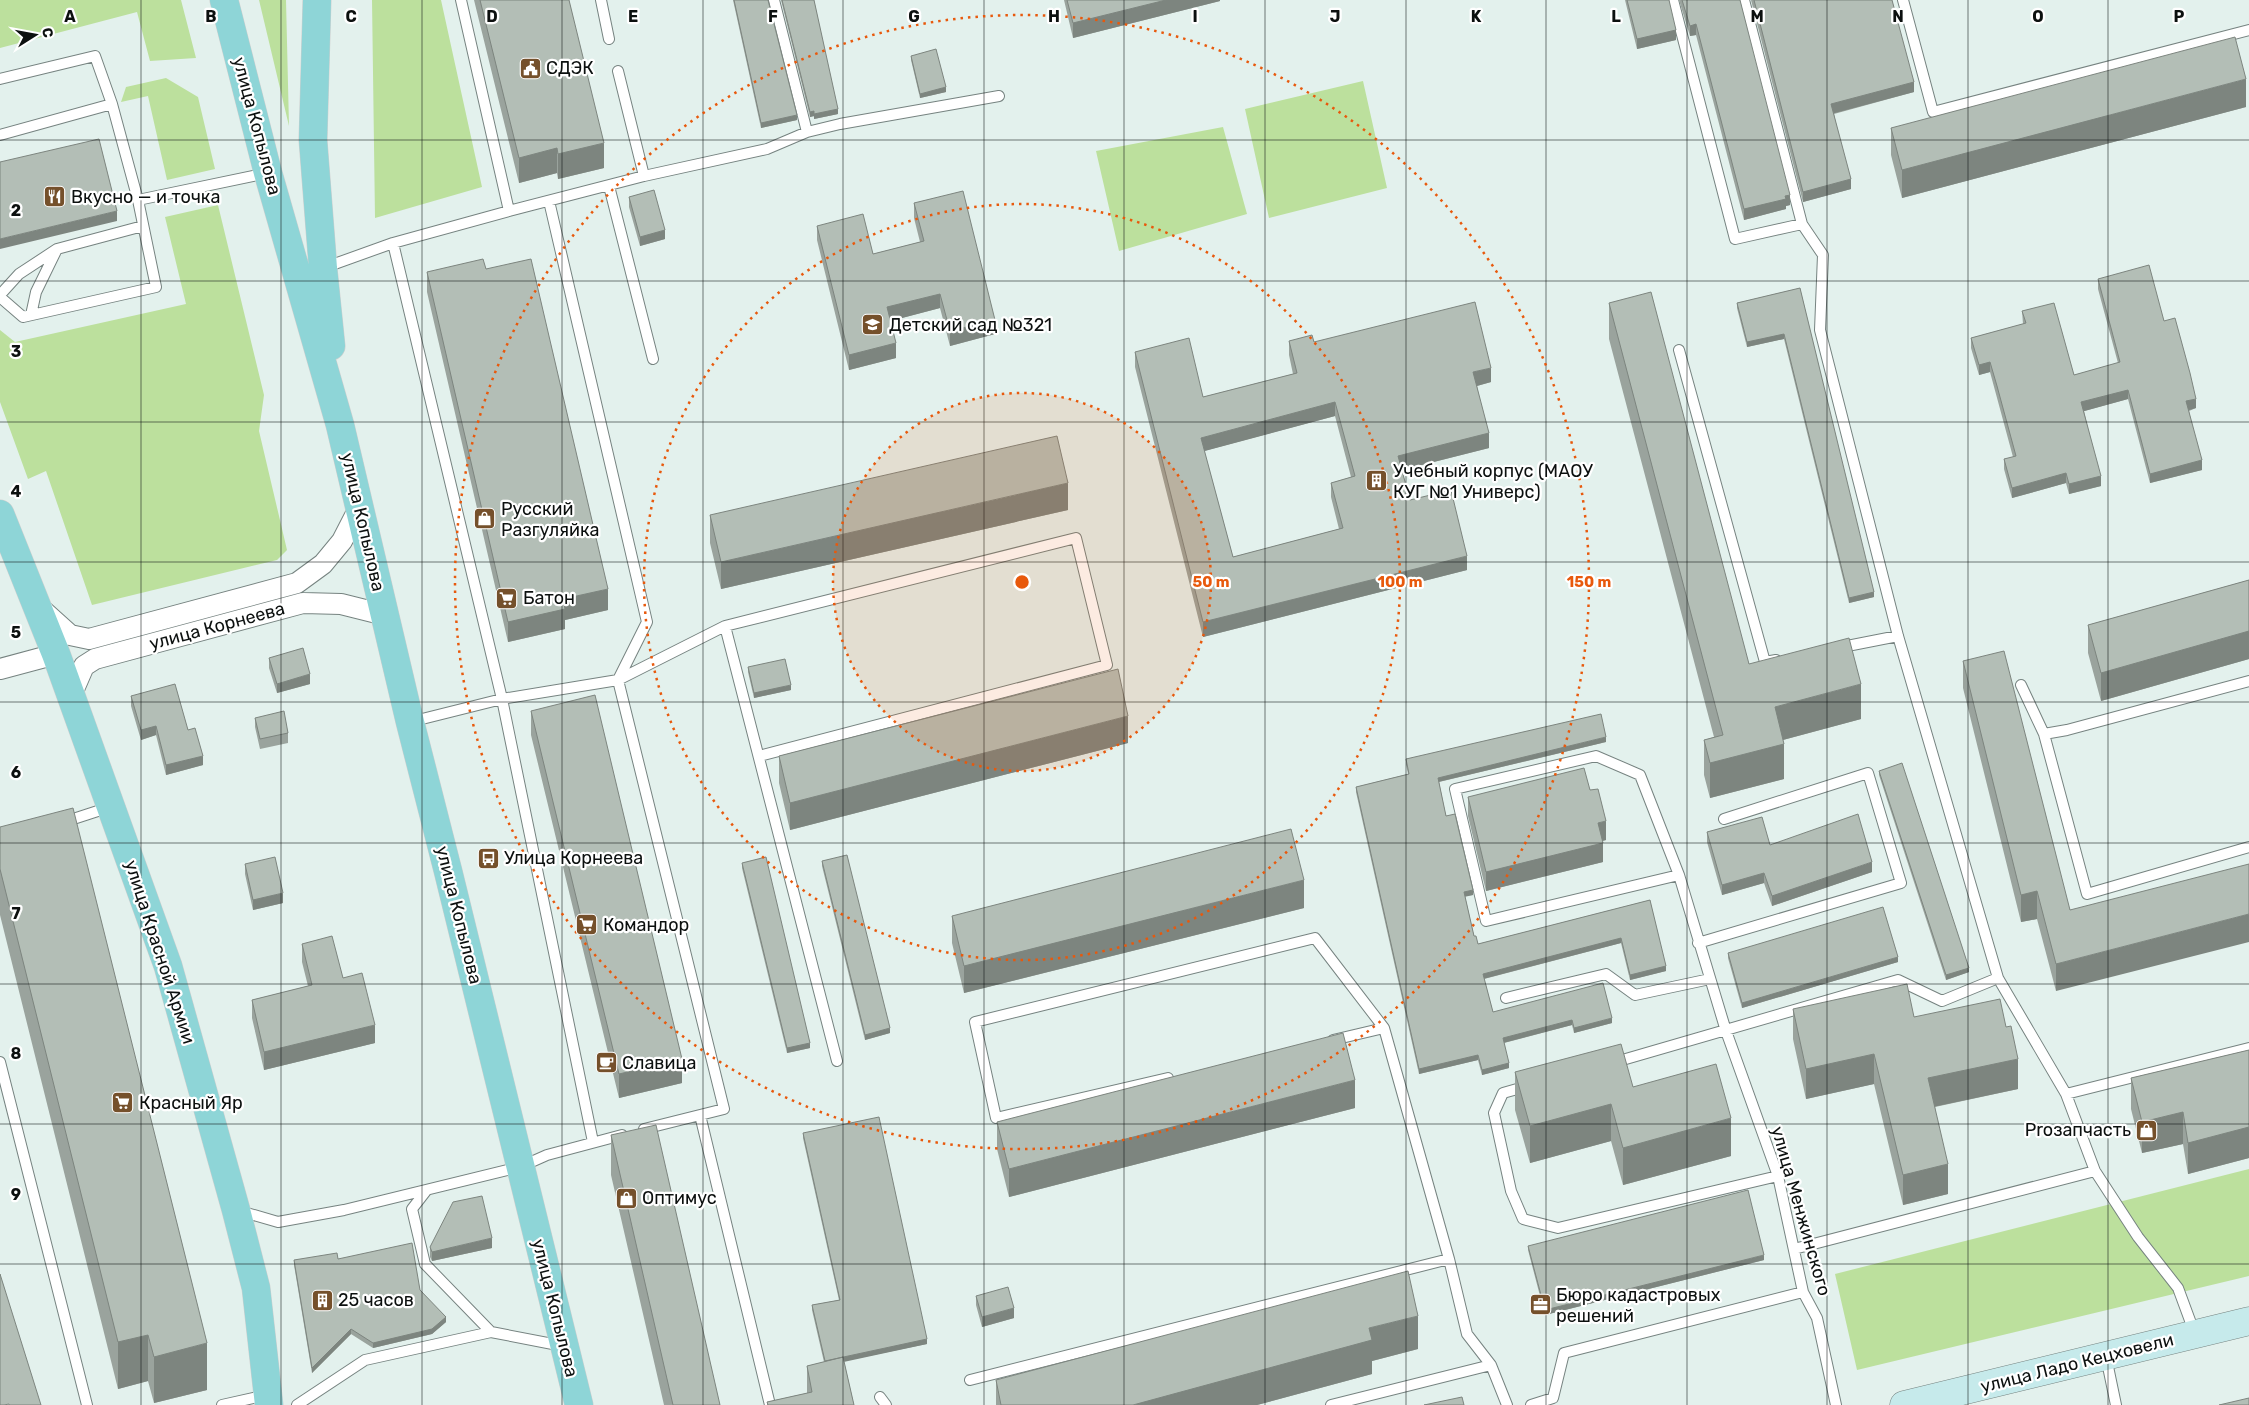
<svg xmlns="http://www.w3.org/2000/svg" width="2249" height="1405" font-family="Rubik,sans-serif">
<rect width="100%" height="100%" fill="#e3f1ed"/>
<path fill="#bce09d" d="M0,0H181L196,58L150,61L137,12L0,48Z
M259,0H286L289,126Z
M372,0H441L482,187L375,218Z
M166,78L198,97L215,169L167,180L148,96L121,102L126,87Z
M1363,81L1387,188L1269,218L1245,109Z
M1223,127L1247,214L1119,251L1096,151Z
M218,205L264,395L259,431L287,550L277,560L92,605L46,471L28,479L0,402V330L15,342L186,304L165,217Z
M2249,1169V1276L1857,1370L1835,1274Z"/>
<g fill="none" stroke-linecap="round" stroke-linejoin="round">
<defs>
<path id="lane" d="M461,0L509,211
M601,0L609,39
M774,0L807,132
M1673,0L1735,239L1802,224
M1744,0L1802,224L1823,255L1820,330L1898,636L1998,978L2066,1094L2095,1171L2138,1237L2178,1288L2195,1334
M1903,0L1933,112L2249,30
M618,71L644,176
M0,79L95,56L112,104L138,200L267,173
M0,135L112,104
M609,186L653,359
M549,201L647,622L618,680L724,1109L644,1129
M393,243L502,699L593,1142
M326,267L393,243L509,211L644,176L767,149L807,132L840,124L999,96
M0,295L19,274L57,249L143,226
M0,297L23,317L156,287L138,200
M31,315L36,292L57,249
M1679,350L1765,662L1776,660
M725,626L837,1061
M1837,648L1898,636
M2021,685L2044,734L2087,894L2249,847
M410,722L502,699L618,680L725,626L1076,538L1107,665L759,756
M2044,734L2067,730L2249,681
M64,822L110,807
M1679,875L1640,775L1596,756L1455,789L1486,921L1679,875L1726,1031L1778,1176L1803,1292L1817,1318L1836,1405
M1698,943L1901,883L1868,773L1724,819
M1506,998L1606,974L1635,995L1710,979
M1333,1040L1384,1028L1449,1259L1467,1334L1491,1365L1507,1405
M0,1062L87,1405
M1612,1063L1898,980L1942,1001L1998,978
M1168,1078L996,1118L975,1022L1315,938L1384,1028
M1528,1086L1503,1093L1494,1113L1511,1191L1523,1219L1558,1228L1778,1176
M2066,1094L2249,1048
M700,1115L770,1405
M426,1191L412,1209L425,1264L491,1332
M240,1211L278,1222L344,1210L520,1167L547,1155L622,1135
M1794,1249L2095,1171
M2106,1357L2116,1405
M970,1380L1449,1259
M880,1397L886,1405
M222,1405L267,1395
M297,1405L365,1360L491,1332L563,1346
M1331,1405L1491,1365
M1531,1405L1553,1398L1564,1353L1803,1292"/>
<path id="street" d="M40,608L70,635L89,639L297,583L323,564L342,541L359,508
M0,669L56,654
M71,696L84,666L95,659L303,603L341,604L385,615"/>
<path id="secondary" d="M1904,1405L2249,1321"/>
<path id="primary" d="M224,0L268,173L340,425L410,722L448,871L579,1405
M317,0L313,140L323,268L331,346
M0,514L56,654L168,966L236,1210L256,1288L269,1405"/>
</defs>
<use href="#lane" stroke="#768380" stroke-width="12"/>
<use href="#street" stroke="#768380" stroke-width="22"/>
<use href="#secondary" stroke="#768380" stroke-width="29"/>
<use href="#primary" stroke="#cecfcf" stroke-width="29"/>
<use href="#lane" stroke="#fff" stroke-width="10"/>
<use href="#street" stroke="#fff" stroke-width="20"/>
<use href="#secondary" stroke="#c6eaeb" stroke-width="28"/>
<use href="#primary" stroke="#8ed5d7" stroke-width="28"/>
</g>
<path fill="#9aa39d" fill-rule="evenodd" d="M474,0H569L604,168L558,179L557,173L519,183Z
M733,0H768L797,120L761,128Z
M781,0H814L838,114L814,119V116L810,117Z
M1064,0H1220V1L1073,38Z
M1625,0H1669L1676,40L1637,49Z
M1679,0H1740L1790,205L1786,206V209L1744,220L1696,35L1690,36Z
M1751,0H1892L1914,92L1834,114L1851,189L1803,202Z
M911,56L946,92L920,98L911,60Z
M2246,107L1902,198L1891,155V128Z
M629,197L665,239L640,246L629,207Z
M914,203L995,334L950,346L940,308L890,321L896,358L849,370L817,240V226L873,254L920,242L914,218Z
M486,269L608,610L565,620V629L508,642L427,292V272Z
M2098,279L2164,321L2196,408L2189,411L2202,470L2150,483L2128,399L2084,411L2101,486L2069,494L2066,483L2012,498L2004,469V459L2013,457L1990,372L1979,375L1971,348V338L2023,324L2022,311L2074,375L2118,363L2098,289Z
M1800,288L1874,597L1849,603L1784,339L1747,347L1737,308V303Z
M1609,303L1749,664L1861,719L1783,740L1784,779L1710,798L1704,775V740L1714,737L1609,339Z
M1289,341L1314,342L1491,382L1477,386L1489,448L1402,470L1410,500L1467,570L1203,637L1135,367V352L1203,397L1293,374L1289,355ZM1335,416L1351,477L1331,483V497L1339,529L1233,557L1204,451Z
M1068,510L721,589L710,543V515Z
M2249,580V659L2101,701L2088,653V625Z
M269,658L310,684L277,693L269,668Z
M1963,661L2070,910L2056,991L2037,919L2021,922L1963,688Z
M748,667L791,690L754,698L748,672Z
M131,696L188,730L203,765L166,775L156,735L141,740L131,706Z
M531,711L682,1083L619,1098L531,735Z
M255,718L288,733V743L260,749L255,727Z
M1606,742L1439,782L1446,816L1473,895L1465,896L1474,936L1478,944L1650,900L1666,971L1630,980L1621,943L1484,979L1493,1012L1612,1023L1574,1033L1572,1025L1504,1043L1509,1068L1482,1075L1478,1060L1419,1074L1356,792V787L1408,774L1406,764V759Z
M1128,743L790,830L779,783V756Z
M1879,771L1969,972L1946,980L1879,775Z
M1590,790L1606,840L1602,841L1603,862L1486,891L1468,816V797Z
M0,827L207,1390L154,1403L148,1381L118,1389L0,915Z
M1707,832L1770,845L1872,872L1772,906L1764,883L1722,895L1707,842Z
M822,861L890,1033L865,1040L822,866Z
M742,863L810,1048L787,1053L742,868Z
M245,864L283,903L253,910L245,874Z
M1304,908L964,993L952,943V916Z
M302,944L343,978L375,1043L264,1070L252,1018V1000L308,986L302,962Z
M1728,953L1898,962L1742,1008L1728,958Z
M1793,1009L1914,1017L2006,1027L2018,1089L1935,1107L1948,1194L1903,1205L1874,1084L1806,1099L1793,1039Z
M2249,1050V1158L2188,1174L2183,1144L2142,1153L2131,1109V1078Z
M1515,1072L1633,1087L1731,1156L1623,1185L1611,1141L1530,1163L1515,1110Z
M1355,1108L1009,1197L997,1149V1122Z
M803,1133L927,1344L844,1361L854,1405H767V1402L807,1393V1366L824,1362L812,1310V1305L839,1300L803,1138Z
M611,1135L720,1405H664L611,1175Z
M1528,1246L1764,1260L1545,1315L1528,1250Z
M430,1247L492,1248L432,1261L430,1257Z
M338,1259L420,1290L446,1322L432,1334L373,1348L351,1334L312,1373L294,1265V1260Z
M976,1296L1014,1318L982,1327L976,1305Z
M1418,1349L1372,1361V1374L1257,1405H996V1380Z"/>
<path fill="#7d857f" d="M1166,0H1220V1L1073,38V23Z
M1696,24V35L1690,36V26Z
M1676,30V40L1637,49V39Z
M2246,79V107L1902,198V170Z
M1914,82V92L1831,114V104Z
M946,87V92L920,98V94Z
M838,109V114L814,119V114Z
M814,111V116L810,117V112Z
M797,115V120L761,128V123Z
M604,143V168L558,179V154Z
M557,148V173L519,183V158Z
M1851,179V189L1803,202V192Z
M1790,195V205L1786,206V209L1744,220V209Z
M117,211V221L0,249V239Z
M665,230V239L640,246V237Z
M940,294V308L887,322V307Z
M995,320V334L950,346V331Z
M1784,334V339L1747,347V342Z
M896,343V358L849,370V355Z
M1990,362V372L1979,375V365Z
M1491,368V382L1473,387V372Z
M2128,390V399L2081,412V402Z
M2196,399V408L2186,411V401Z
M1335,402V416L1201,452V438Z
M1489,433V448L1398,471V456Z
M2202,460V470L2150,483V474Z
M2066,473V483L2012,498V488Z
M2101,476V486L2069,494V484Z
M1068,483V510L721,589V562Z
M1467,556V570L1203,637V622Z
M608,589V610L565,620V629L508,642V622L563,599Z
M1874,592V597L1849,603V598Z
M2249,631V659L2101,701V673Z
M310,674V684L277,693V684Z
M1861,684V719L1775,742V707Z
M791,685V690L754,698V693Z
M1128,716V743L790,830V803Z
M156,726V735L141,740V730Z
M1606,737V742L1438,782V778Z
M1784,744V779L1710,798V763Z
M203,756V765L166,775V765Z
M1606,821V840L1598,842V823Z
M1603,843V862L1486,891V872Z
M1872,862V872L1772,906V896Z
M1764,873V883L1722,895V885Z
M1304,880V908L964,993V966Z
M1473,890V895L1464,897V892Z
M2037,891V919L2021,922V895Z
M283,893V903L253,910V900Z
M2249,914V942L2056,991V964Z
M1621,938V943L1483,979V974Z
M1898,957V962L1742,1008V1003Z
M1666,966V971L1630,980V975Z
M1969,968V972L1946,980V975Z
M1612,1018V1023L1574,1033V1028Z
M1572,1020V1025L1503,1043V1038Z
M375,1025V1043L264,1070V1052Z
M890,1028V1033L865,1040V1035Z
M810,1043V1048L787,1053V1048Z
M1874,1054V1084L1806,1099V1069Z
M1478,1055V1060L1419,1074V1069Z
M682,1059V1083L619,1098V1074Z
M2018,1059V1089L1928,1108V1078Z
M1509,1063V1068L1482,1075V1070Z
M1355,1080V1108L1009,1197V1169Z
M1611,1104V1141L1530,1163V1126Z
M2183,1112V1144L2142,1153V1122Z
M1731,1118V1156L1623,1185V1148Z
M2249,1127V1158L2188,1174V1143Z
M1948,1164V1194L1903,1205V1175Z
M492,1238V1248L432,1261V1252Z
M1764,1255V1260L1545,1315V1310Z
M1014,1308V1318L982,1327V1317Z
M1418,1316V1349L1372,1361V1374L1257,1405H1133L1369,1328Z
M446,1317V1322L432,1334L373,1348V1343Z
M351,1329V1334L312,1373V1368Z
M148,1335V1381L118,1389V1342Z
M927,1339V1344L825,1366V1361Z
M207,1343V1390L154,1403V1357Z"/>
<path fill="#b3beb6" stroke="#7d857f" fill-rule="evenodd" d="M480,0H569L604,143L558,154L557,148L519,158Z
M734,0H768L797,115L761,123Z
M782,0H814L838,109L814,114V111L810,112Z
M1067,0H1166L1073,23Z
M1627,0H1669L1676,30L1637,39Z
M1682,0H1740L1790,195L1785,196L1786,199L1744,209L1696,24L1690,26Z
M1754,0H1892L1914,82L1831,104L1851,179L1803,192Z
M2235,37L2246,79L1902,170L1891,128Z
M936,49L946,87L920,94L911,56Z
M99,139L117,211L0,239V162Z
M654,190L665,230L640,237L629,197Z
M963,191L995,320L950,331L940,294L887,307L896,343L849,355L817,226L863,214L873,254L924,241L914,203Z
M483,259L486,269L531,259L608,589L563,599L565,609L508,622L427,272Z
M2149,265L2164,321L2175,318L2190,373L2196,399L2186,401L2202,460L2150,474L2128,390L2081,402L2101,476L2069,484L2066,473L2012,488L2004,459L2016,456L1997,386L1990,362L1979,365L1971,338L2026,323L2022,311L2054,303L2074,375L2120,362L2098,279Z
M1800,288L1874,592L1849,598L1784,334L1747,342L1737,303Z
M1651,292L1749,664L1849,638L1861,684L1775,707L1784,744L1710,763L1704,740L1723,735L1609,303Z
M1475,302L1491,368L1473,372L1489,433L1398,456L1410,500L1451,490L1467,556L1203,622L1135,352L1189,338L1203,397L1297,373L1289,341L1312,335L1314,342ZM1335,402L1355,476L1331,483L1343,528L1233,557L1201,438Z
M1057,436L1068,483L721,562L710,515Z
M2249,580V631L2101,673L2088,625Z
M303,648L310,674L277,684L269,658Z
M2004,651L2070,910L2249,864V914L2056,964L2037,891L2021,895L1963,661Z
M785,659L791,685L754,693L748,667Z
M1118,669L1128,716L790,803L779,756Z
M175,684L188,730L195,728L203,756L166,765L156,726L141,730L131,696Z
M595,695L682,1059L619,1074L531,711Z
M284,711L288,733L260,739L255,718Z
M1601,714L1606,737L1438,778L1446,816L1455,814L1473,890L1464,892L1474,936H1476L1478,944L1650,900L1666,966L1630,975L1621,938L1483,974L1493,1012L1603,983L1612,1018L1574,1028L1572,1020L1503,1038L1509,1063L1482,1070L1478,1055L1419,1069L1356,787L1409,774L1406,759Z
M1902,763L1969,968L1946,975L1879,771Z
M1584,768L1590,790L1598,789L1606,821L1598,823L1603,843L1486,872L1468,797Z
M73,808L207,1343L154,1357L148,1335L118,1342L0,869V827Z
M1858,814L1872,862L1772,896L1764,873L1722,885L1707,832L1762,817L1770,845Z
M1291,829L1304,880L964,966L952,916Z
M847,855L890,1028L865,1035L822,861Z
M275,857L283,893L253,900L245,864Z
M766,857L810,1043L787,1048L742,863Z
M1883,907L1898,957L1742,1003L1728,953Z
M332,936L343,978L362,973L375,1025L264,1052L252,1000L312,985L302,944Z
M1907,984L1914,1017L2000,999L2006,1027L2011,1026L2018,1059L1928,1078L1948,1164L1903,1175L1874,1054L1806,1069L1793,1009Z
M1343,1033L1355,1080L1009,1169L997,1122Z
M1621,1044L1633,1087L1716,1064L1731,1118L1623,1148L1611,1104L1530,1126L1515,1072Z
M2249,1050V1127L2188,1143L2183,1112L2142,1122L2131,1078Z
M879,1117L927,1339L825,1361L812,1305L840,1300L803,1133Z
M656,1125L720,1405H673L611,1135Z
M1748,1190L1764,1255L1545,1310L1528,1246Z
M482,1196L492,1238L432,1252L430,1247L453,1202Z
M412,1243L420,1290L446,1317L432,1329L373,1343L351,1329L312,1368L294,1260L337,1253L338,1259Z
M1408,1271L1418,1316L1369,1328L1372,1340L1133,1405H1001L996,1380Z
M0,1274L41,1405H9V1404L4,1405H0Z
M1008,1287L1014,1308L982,1317L976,1296Z
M843,1357L854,1405H768L767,1402L812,1392L807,1366Z
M1462,1397L1464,1405H1424Z
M2249,1398V1405H2219Z"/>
<path fill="none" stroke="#0c100f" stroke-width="1" stroke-opacity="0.55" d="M141,0V1405M281,0V1405M422,0V1405M562,0V1405M703,0V1405M843,0V1405M984,0V1405M1124,0V1405M1265,0V1405M1406,0V1405M1546,0V1405M1687,0V1405M1827,0V1405M1968,0V1405M2108,0V1405M0,140H2249M0,281H2249M0,422H2249M0,562H2249M0,702H2249M0,843H2249M0,984H2249M0,1124H2249M0,1264H2249"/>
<circle cx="1022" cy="582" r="189" fill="#e8590c" fill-opacity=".12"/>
<g fill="none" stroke="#e8590c" stroke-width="2.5" stroke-dasharray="2.5 5">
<circle cx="1022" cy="582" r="189"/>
<circle cx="1022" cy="582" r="378"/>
<circle cx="1022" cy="582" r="567"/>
</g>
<defs>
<symbol id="civic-square" viewBox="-11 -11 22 22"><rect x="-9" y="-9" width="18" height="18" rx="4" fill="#75502b" stroke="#fff"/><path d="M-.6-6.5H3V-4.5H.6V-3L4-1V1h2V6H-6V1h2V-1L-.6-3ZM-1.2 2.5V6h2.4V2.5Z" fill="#fff"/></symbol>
<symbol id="restaurant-square" viewBox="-11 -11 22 22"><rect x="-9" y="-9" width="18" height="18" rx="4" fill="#75502b" stroke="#fff"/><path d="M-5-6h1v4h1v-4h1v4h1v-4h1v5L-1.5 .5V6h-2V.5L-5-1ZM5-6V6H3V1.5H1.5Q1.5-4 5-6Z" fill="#fff"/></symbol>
<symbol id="school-square" viewBox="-11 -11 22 22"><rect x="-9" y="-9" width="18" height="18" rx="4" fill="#75502b" stroke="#fff"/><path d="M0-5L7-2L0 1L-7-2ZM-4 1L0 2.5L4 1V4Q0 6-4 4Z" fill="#fff"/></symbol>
<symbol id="building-square" viewBox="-11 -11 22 22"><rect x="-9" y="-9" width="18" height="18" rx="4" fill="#75502b" stroke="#fff"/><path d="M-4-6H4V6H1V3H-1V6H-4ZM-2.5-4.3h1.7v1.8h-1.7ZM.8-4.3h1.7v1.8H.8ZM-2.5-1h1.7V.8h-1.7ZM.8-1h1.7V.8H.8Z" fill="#fff"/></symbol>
<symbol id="shop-square" viewBox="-11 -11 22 22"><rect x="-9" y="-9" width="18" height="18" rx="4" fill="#75502b" stroke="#fff"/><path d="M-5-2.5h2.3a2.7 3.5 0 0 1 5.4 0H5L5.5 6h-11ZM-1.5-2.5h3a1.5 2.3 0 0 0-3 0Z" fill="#fff"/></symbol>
<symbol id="supermarket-square" viewBox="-11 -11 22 22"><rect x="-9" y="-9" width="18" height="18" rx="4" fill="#75502b" stroke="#fff"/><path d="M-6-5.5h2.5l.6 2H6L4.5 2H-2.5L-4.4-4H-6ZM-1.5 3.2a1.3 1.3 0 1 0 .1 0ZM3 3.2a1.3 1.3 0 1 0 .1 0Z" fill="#fff"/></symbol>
<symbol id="bus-square" viewBox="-11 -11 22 22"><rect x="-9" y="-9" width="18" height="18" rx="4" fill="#75502b" stroke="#fff"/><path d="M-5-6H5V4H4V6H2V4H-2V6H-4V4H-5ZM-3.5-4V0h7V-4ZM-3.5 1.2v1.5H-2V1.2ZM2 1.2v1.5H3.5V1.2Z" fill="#fff"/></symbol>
<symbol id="cafe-square" viewBox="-11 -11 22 22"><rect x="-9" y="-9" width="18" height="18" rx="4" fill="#75502b" stroke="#fff"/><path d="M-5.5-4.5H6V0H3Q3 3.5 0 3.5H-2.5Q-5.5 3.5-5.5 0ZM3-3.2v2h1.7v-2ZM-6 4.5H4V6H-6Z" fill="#fff"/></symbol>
<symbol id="office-square" viewBox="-11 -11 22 22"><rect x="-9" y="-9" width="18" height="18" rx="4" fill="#75502b" stroke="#fff"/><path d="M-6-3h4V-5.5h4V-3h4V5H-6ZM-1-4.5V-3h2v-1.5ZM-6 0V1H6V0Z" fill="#fff"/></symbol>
</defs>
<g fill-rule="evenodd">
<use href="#civic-square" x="518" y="56" width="25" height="25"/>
<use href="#restaurant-square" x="42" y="184" width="25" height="25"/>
<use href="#school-square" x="860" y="312" width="25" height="25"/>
<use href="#building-square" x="1364" y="468" width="25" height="25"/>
<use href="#shop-square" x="472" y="506" width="25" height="25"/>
<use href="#supermarket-square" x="494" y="586" width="25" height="25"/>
<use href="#bus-square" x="476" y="846" width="25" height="25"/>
<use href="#supermarket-square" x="574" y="912" width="25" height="25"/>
<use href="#cafe-square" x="594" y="1050" width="25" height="25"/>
<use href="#supermarket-square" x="110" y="1090" width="25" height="25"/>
<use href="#shop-square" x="2134" y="1118" width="25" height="25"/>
<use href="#shop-square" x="614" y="1186" width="25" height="25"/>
<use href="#building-square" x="310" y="1288" width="25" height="25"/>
<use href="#office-square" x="1528" y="1292" width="25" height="25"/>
</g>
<g text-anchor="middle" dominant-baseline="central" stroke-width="4.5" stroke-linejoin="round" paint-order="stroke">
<g font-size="18" fill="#0c100f" stroke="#fff" text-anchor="start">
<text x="546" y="68">СДЭК</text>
<text x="71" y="197">Вкусно — и точка</text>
<text x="889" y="325">Детский сад №321</text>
<text x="1393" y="471">Учебный корпус (МАОУ<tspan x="1393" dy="21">КУГ №1 Универс)</tspan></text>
<text x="501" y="509">Русский<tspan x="501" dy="21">Разгуляйка</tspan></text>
<text x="523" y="598">Батон</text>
<text x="504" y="858">Улица Корнеева</text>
<text x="603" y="925">Командор</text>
<text x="622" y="1063">Славица</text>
<text x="139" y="1103">Красный Яр</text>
<text x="2131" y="1130" text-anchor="end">Proзапчасть</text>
<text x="642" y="1198">Оптимус</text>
<text x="1556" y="1295">Бюро кадастровых<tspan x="1556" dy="21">решений</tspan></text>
<text x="338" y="1300">25 часов</text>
</g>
<g font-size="18" fill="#0c100f" stroke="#fff">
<text transform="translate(257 126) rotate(75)">улица Копылова</text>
<text transform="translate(363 522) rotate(77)">улица Копылова</text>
<text transform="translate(217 626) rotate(-15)">улица Корнеева</text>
<text transform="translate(459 915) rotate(76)">улица Копылова</text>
<text transform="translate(160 952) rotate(72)">улица Красной Армии</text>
<text transform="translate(1801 1211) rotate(74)">улица Менжинского</text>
<text transform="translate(555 1308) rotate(76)">улица Копылова</text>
<text transform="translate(2077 1363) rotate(-14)">улица Ладо Кецховели</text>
</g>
</g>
<g font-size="16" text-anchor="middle" font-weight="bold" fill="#0c100f" stroke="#fff" stroke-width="4.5" stroke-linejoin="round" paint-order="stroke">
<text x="70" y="22">A</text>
<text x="211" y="22">B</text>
<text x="351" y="22">C</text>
<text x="492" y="22">D</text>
<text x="633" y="22">E</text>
<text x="773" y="22">F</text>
<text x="914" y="22">G</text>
<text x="1054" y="22">H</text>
<text x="1195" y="22">I</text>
<text x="1335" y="22">J</text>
<text x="1476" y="22">K</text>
<text x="1616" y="22">L</text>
<text x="1757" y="22">M</text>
<text x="1898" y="22">N</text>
<text x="2038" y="22">O</text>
<text x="2179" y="22">P</text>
<text x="16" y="216">2</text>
<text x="16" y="357">3</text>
<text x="16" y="497">4</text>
<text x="16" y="638">5</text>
<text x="16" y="778">6</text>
<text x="16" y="919">7</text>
<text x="16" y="1059">8</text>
<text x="16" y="1200">9</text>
</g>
<circle cx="1022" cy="582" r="8" fill="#e8590c" stroke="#fff" stroke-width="2.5"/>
<g font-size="15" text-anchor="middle" font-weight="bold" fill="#e8590c" stroke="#fff" stroke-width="4.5" stroke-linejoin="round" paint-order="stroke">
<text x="1211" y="587">50 m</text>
<text x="1400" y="587">100 m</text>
<text x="1589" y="587">150 m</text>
</g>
<g transform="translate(35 35) rotate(79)" stroke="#ffffff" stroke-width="4" paint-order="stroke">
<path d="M0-4L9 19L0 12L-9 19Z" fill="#0c100f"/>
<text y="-8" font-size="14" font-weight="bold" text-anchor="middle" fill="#0c100f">С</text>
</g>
</svg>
